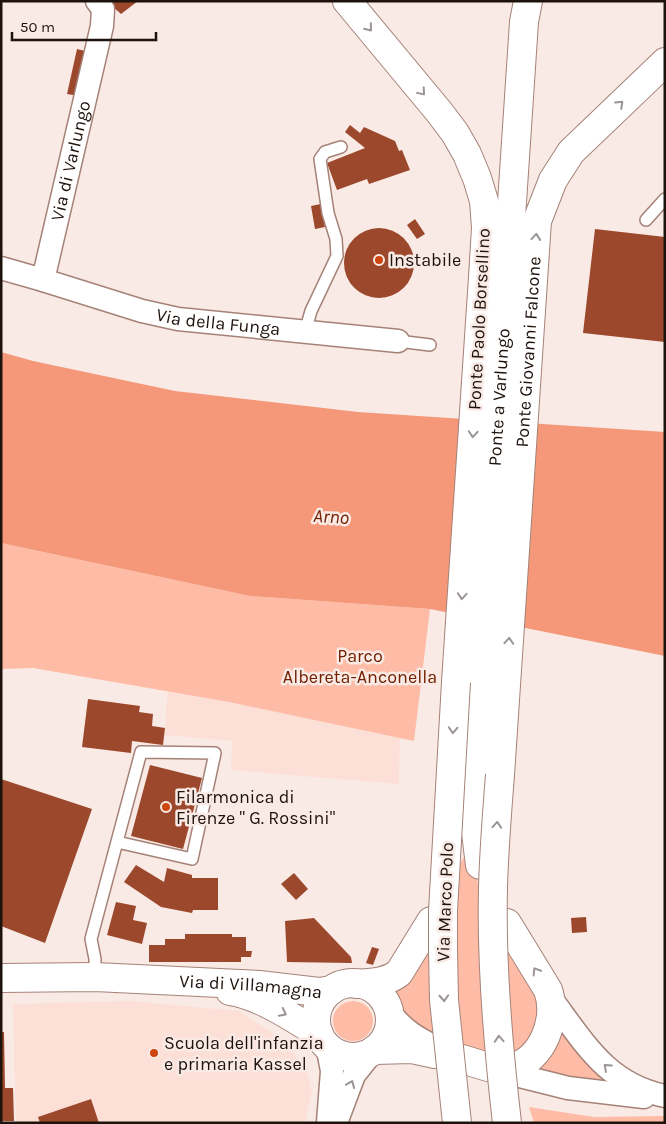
<svg xmlns="http://www.w3.org/2000/svg" width="666" height="1124" font-family="Karla,sans-serif">
<rect width="100%" height="100%" fill="#f9eae5"/>
<path fill="#fce0d7" d="M170,668L400,728L399,784L231,770L232,741L164,735Z
M130,1001L239,1011L282,1039L305,1067L312,1092L305,1123H16L13,1004Z"/>
<path fill="#febca7" d="M1,543L250,596L430,609L414,741L229,702L33,668L1,669Z
M467,856L474,864L478,884L521,960L537,984L543,1017L518,1060L480,1056L403,1022L397,1003L388,989L421,952L463,858Z
M333 1021a20 20 0 1 1 40 0a20 20 0 1 1-40 0Z
M557,1014L617,1084L523,1073Z
M529,1107L594,1117L665,1116V1123H534Z"/>
<path fill="#f5987a" d="M1,352L33,361L175,391L358,412L665,432V656L430,609L250,596L1,543Z"/>
<path fill="#9c482c" d="M113,1H138L121,14L112,6Z
M77,49L89,52L79,96L67,94Z
M350,125L360,133L364,127L395,141L399,151L402,150L410,170L369,184L367,179L337,190L327,163L365,148L345,132Z
M321,204L325,227L315,229L311,206Z
M415,219L425,234L417,239L407,225Z
M344 263a35 35 0 1 1 70 0a35 35 0 1 1-70 0Z
M595,229L665,237V342L583,333Z
M88,699L140,706L139,712L153,714L152,726L165,728L163,745L132,741L131,753L82,747Z
M150,765L202,778L183,849L131,836Z
M1,779L92,809L45,943L1,926Z
M136,865L164,882L167,868L192,875V878H218V910H193L192,913L161,907L124,882Z
M294,873L308,889L296,900L281,884Z
M116,902L136,906L133,920L147,923L142,944L107,935Z
M586,917L587,932L572,933L571,918Z
M314,918L351,957L352,963L287,962L285,921Z
M185,934H232V937H246V951H252L251,957H241V962H149V945H165V939H185Z
M372,947L379,949L373,965L366,963Z
M1,1032H4L5,1088H13L14,1121H1Z
M91,1099L99,1123H40L38,1117Z"/>
<g fill="none" stroke-linecap="round" stroke-linejoin="round">
<defs>
<path id="service" d="M646,220L665,199
M305,332L311,311L337,256L336,239L328,213L320,159L325,152L341,147
M398,341L430,345
M95,977V959L91,939L141,752L215,753L192,859L117,842"/>
<g id="minor">
<path id="s1" d="M1,268L43,280L102,26L103,9L97,1"/>
<path id="s2" d="M43,280L142,311L178,319L398,341"/>
<path d="M550,997C584,1042 606,1084 665,1096"/>
<path d="M390,1013C404,1030 415,1037 435,1047"/>
<path d="M327,1045L332,1071L328,1122"/>
<path d="M512,1074L568,1088L644,1097"/>
<path d="M336,1123L354,1075L374,1050"/>
</g>
<g id="tertiary">
<path id="s3" d="M480,865L476,833L474,773L524,22L528,1"/>
<path d="M507,923L548,990C558,1019 543,1060 511,1068"/>
<path id="s4" d="M1,978L95,977L259,985L319,992L332,990"/>
<circle cx="353" cy="1020" r="37"/>
<path d="M356,984C371,983 386,983 399,973L431,921"/>
<path d="M230,991C261,996 293,1018 319,1034"/>
<path d="M374,1050L412,1049L435,1054"/>
<path d="M462,1059L488,1067"/>
</g>
<g id="trunk">
<path d="M347,1L440,113L455,133L467,154L477,178L484,201L486,228L483,277L456,682"/>
<path id="s5" d="M500,775L537,221L553,180L571,152L665,62"/>
</g>
</defs>
<use href="#service" stroke="#a58277" stroke-width="14"/>
<use href="#minor" stroke="#a58277" stroke-width="25"/>
<use href="#tertiary" stroke="#a58277" stroke-width="30"/>
<use href="#trunk" stroke="#a58277" stroke-width="30"/>
<use href="#service" stroke="#fff" stroke-width="11"/>
<use href="#minor" stroke="#fff" stroke-width="22"/>
<use href="#tertiary" stroke="#fff" stroke-width="28"/>
<use href="#trunk" stroke="#fff" stroke-width="28"/>
<defs>
<path id="trunk-bridge" d="M456,682L443,911V951L444,1000L457,1123
M500,775C497,812 494,850 493,888C491,966 498,1045 507,1123"/>
</defs>
<use href="#trunk-bridge" stroke="#a58277" stroke-width="30" stroke-linecap="butt"/>
<use href="#trunk-bridge" stroke="#fff" stroke-width="28"/>
</g>
<defs><path id="oneway-chevron" d="M-2-3.5L2.5 0L-2 3.5" fill="none" stroke-width="1.6" stroke-linecap="round" stroke-linejoin="round" transform="scale(1.25)"/></defs>
<g stroke="#9a9492">
<use href="#oneway-chevron" transform="translate(369 28) rotate(51)"/>
<use href="#oneway-chevron" transform="translate(422 92) rotate(50)"/>
<use href="#oneway-chevron" transform="translate(620 104) rotate(-44)"/>
<use href="#oneway-chevron" transform="translate(536 237) rotate(-85)"/>
<use href="#oneway-chevron" transform="translate(473 434) rotate(94)"/>
<use href="#oneway-chevron" transform="translate(462 596) rotate(94)"/>
<use href="#oneway-chevron" transform="translate(509 641) rotate(-86)"/>
<use href="#oneway-chevron" transform="translate(453 730) rotate(93)"/>
<use href="#oneway-chevron" transform="translate(497 825) rotate(-86)"/>
<use href="#oneway-chevron" transform="translate(536 971) rotate(-122)"/>
<use href="#oneway-chevron" transform="translate(444 998) rotate(87)"/>
<use href="#oneway-chevron" transform="translate(283 1013) rotate(27)"/>
<use href="#oneway-chevron" transform="translate(499 1039) rotate(-94)"/>
<use href="#oneway-chevron" transform="translate(607 1067) rotate(-138)"/>
<use href="#oneway-chevron" transform="translate(351 1084) rotate(-68)"/>
</g>
<g fill="#cd460e" stroke="#f9eae5" stroke-width="2">
<circle cx="379" cy="260" r="5"/>
<circle cx="166" cy="807" r="5"/>
<circle cx="154" cy="1053" r="5"/>
</g>
<g text-anchor="middle" dominant-baseline="central" stroke-width="5" stroke-linejoin="round" paint-order="stroke">
<g font-size="18" fill="#1e120d" stroke="#f9eae5">
<text stroke="none"><textPath href="#s1" startOffset="166">Via di Varlungo</textPath></text>
<text transform="translate(479 319) rotate(-87)">Ponte Paolo Borsellino</text>
<text stroke="none"><textPath href="#s2" startOffset="181">Via della Funga</textPath></text>
<text stroke="none"><textPath href="#s5" startOffset="424">Ponte Giovanni Falcone</textPath></text>
<text stroke="none"><textPath href="#s3" startOffset="469">Ponte a Varlungo</textPath></text>
<text transform="translate(445 902) rotate(-88)">Via Marco Polo</text>
<text stroke="none"><textPath href="#s4" startOffset="250">Via di Villamagna</textPath></text>
</g>
<g font-size="18" fill="#1e120d" stroke="#f9eae5" text-anchor="start">
<text x="389" y="260">Instabile</text>
<text x="176" y="797">Filarmonica di<tspan x="176" dy="21">Firenze " G. Rossini"</tspan></text>
<text x="164" y="1043">Scuola dell'infanzia<tspan x="164" dy="21">e primaria Kassel</tspan></text>
</g>
<g font-size="18" fill="#712000" stroke="#f9eae5">
<text x="360" y="656">Parco<tspan x="360" dy="21">Albereta-Anconella</tspan></text>
</g>
<g font-size="19" font-style="italic" fill="#712000" stroke="#f9eae5">
<text transform="translate(331 517) rotate(4)">Arno</text>
</g>
</g>
<rect width="666" height="1124" fill="none" stroke="#1e120d" stroke-width="5"/>
<path d="M12 32v8h144v-8" fill="none" stroke="#1e120d" stroke-width="2.5"/>
<text x="20" y="32" font-size="15" fill="#1e120d" stroke="#f9eae5" stroke-width="4" paint-order="stroke">50 m</text>
</svg>
